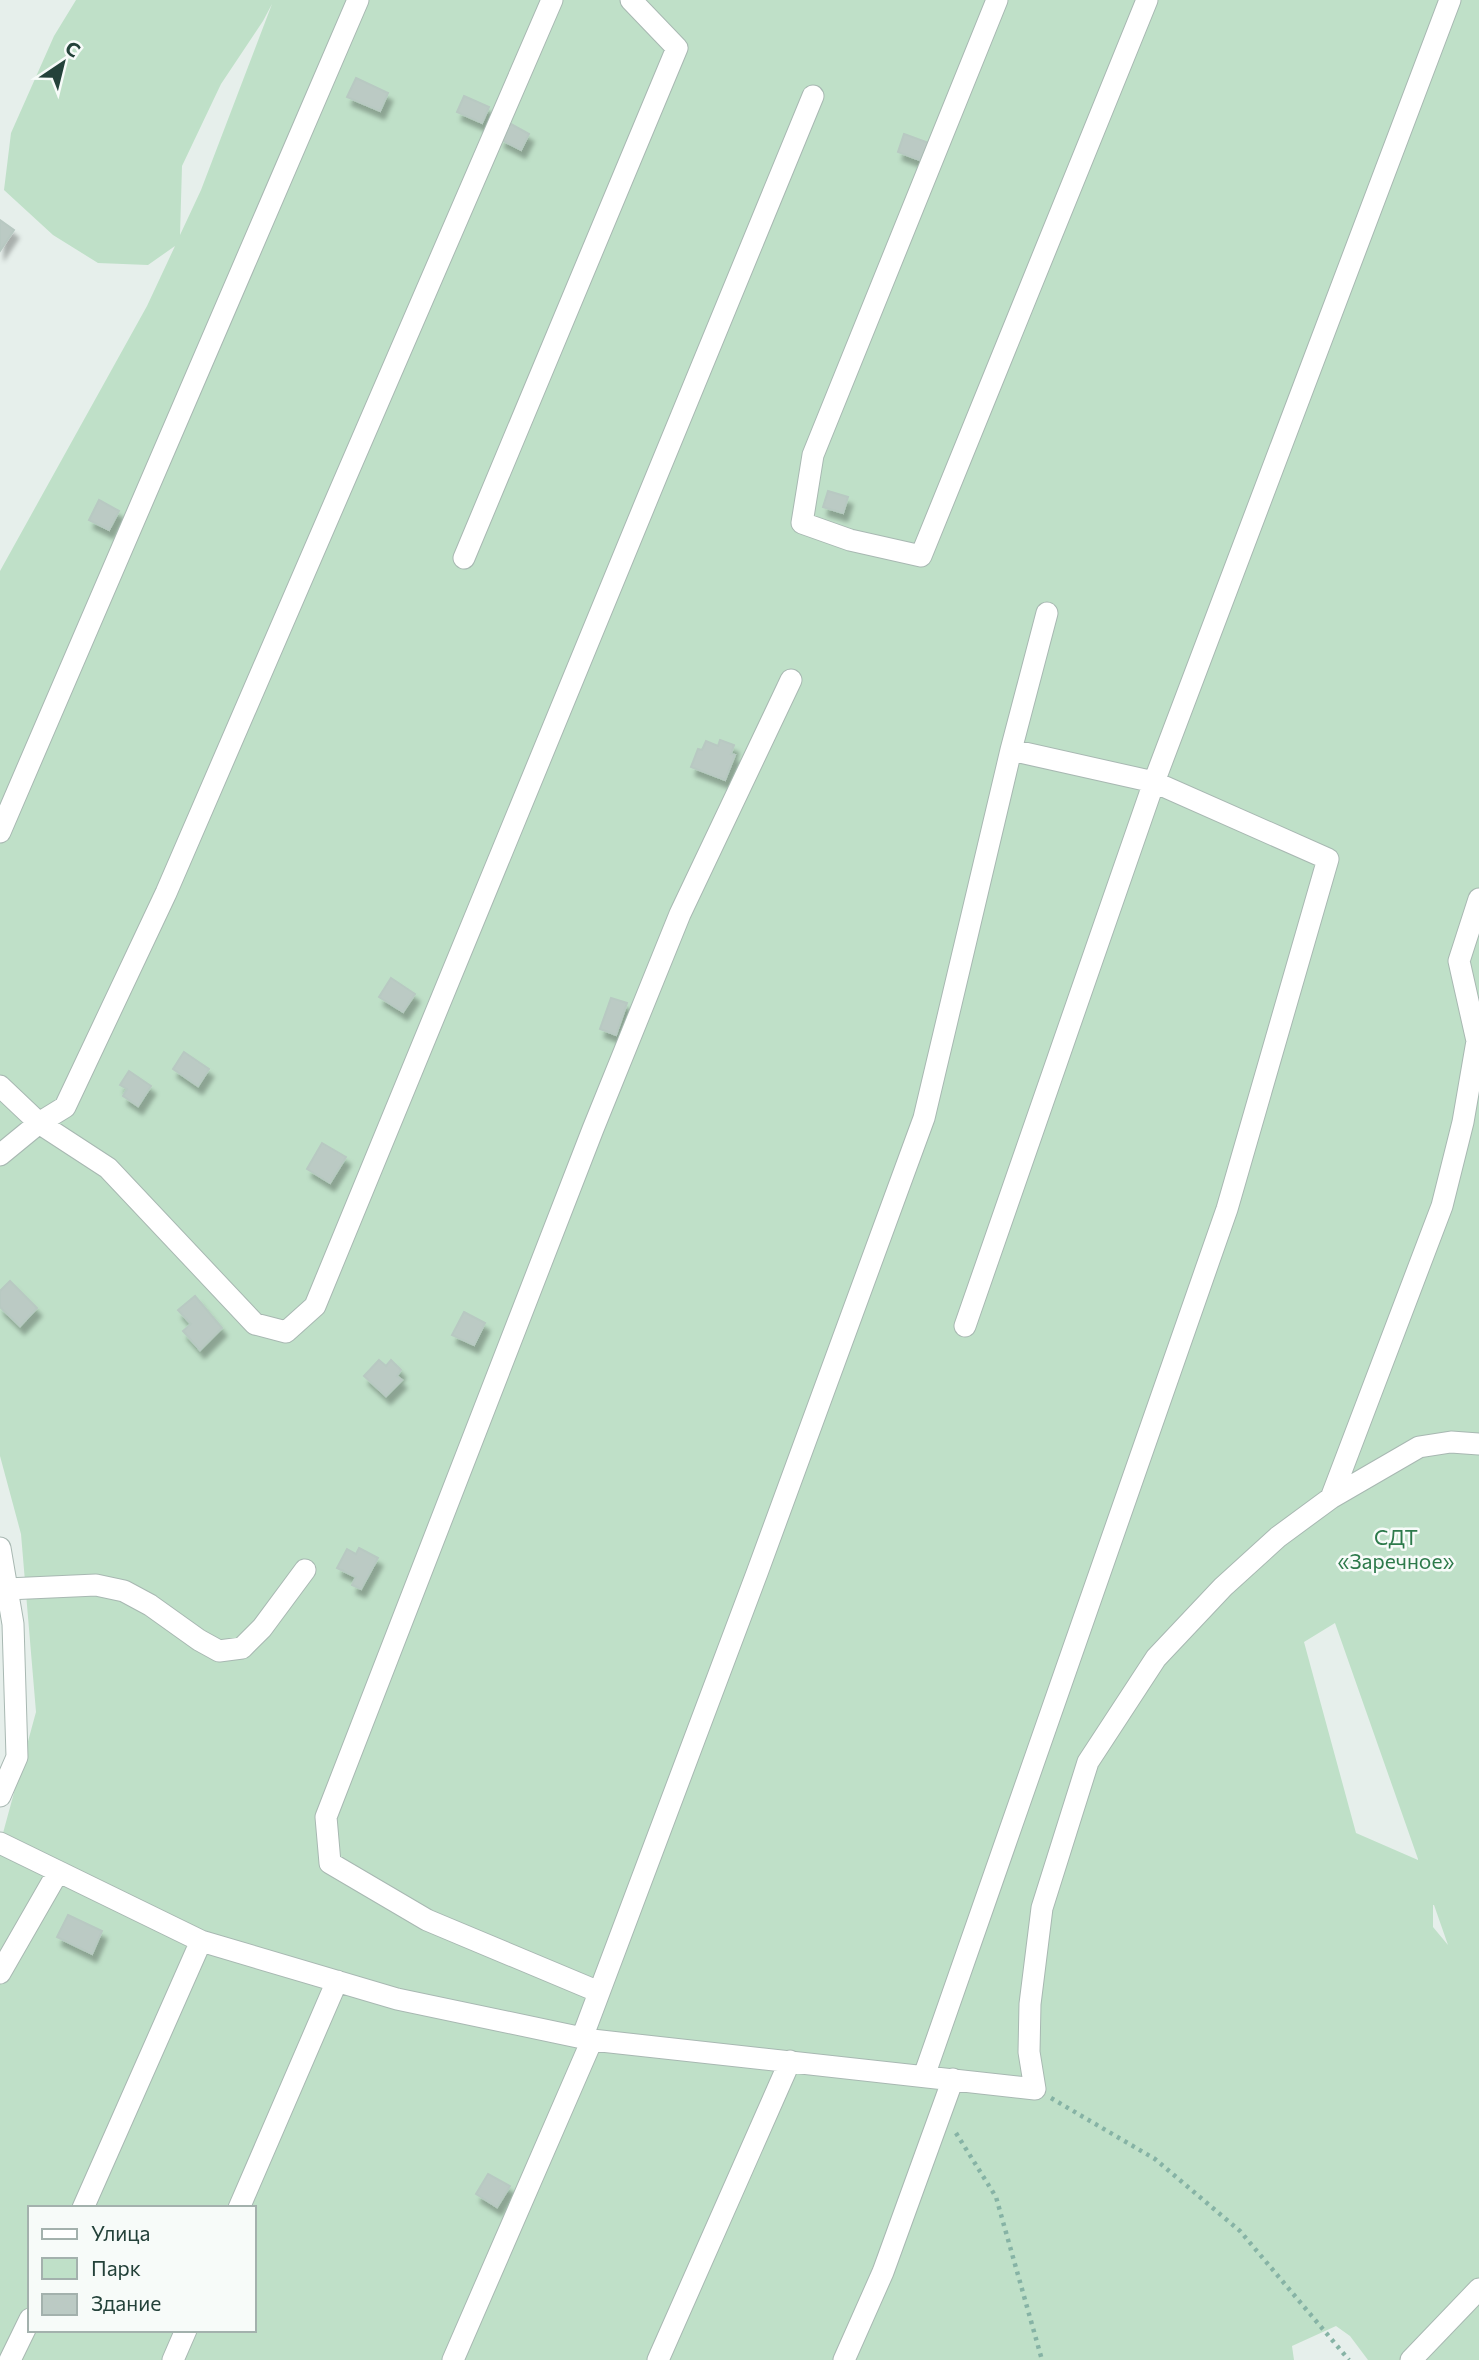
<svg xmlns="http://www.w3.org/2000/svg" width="1479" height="2360" font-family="Commissioner,sans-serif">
<defs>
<filter id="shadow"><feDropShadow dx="4.5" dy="8" stdDeviation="2" flood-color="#0004"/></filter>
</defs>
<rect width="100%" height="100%" fill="#e6efeb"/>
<path fill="#bfe0c8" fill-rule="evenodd" d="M76,0H1479V2360H1368L1350,2336L1336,2326L1292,2346L1294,2360H0V1844L36,1712L21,1534L0,1456V571L147,306L175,246L148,265L98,263L53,235L4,190L11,133L54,36ZM272,4L201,190L180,235L182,166L221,84L263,21ZM1335,1623L1418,1859V1860L1356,1833L1304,1642ZM1433,1905H1434L1448,1945L1433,1927ZM30,2208H254V2330H30Z"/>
<path fill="#bbcac4" stroke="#b8c9c2" stroke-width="2" filter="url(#shadow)" d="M356,78L388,93L380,111L347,97Z
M464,96L489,107L482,123L457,112Z
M509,123L529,134L521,150L500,139Z
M904,134L929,143L922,161L898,152Z
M0,220L14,230L0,251Z
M828,491L848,497L843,513L823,507Z
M99,500L119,511L109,530L89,520Z
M720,740L734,745L731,754L735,755L725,780L691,767L698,749L702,750L706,741L718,746Z
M391,978L415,994L403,1012L379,997Z
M611,998L627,1003L616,1035L600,1029Z
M184,1052L209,1069L198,1086L173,1069Z
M129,1071L151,1086L138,1106L123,1096L127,1089L120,1085Z
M322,1143L346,1157L330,1183L307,1169Z
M10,1281L37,1308L20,1326L0,1307V1291Z
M195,1296L222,1328L200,1350L183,1331L191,1324L178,1310Z
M464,1312L485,1323L474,1345L452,1335Z
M379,1360L386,1366L391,1360L401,1370L397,1376L402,1380L386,1396L364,1376Z
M359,1548L378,1558L361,1589L352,1585L356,1577L337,1568L347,1549L356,1554Z
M68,1915L102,1931L92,1954L57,1937Z
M488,2174L510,2186L497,2207L476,2194Z"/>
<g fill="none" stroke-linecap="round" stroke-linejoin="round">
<defs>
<path id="minor" d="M997,0L813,455L802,523L850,540L921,556L1147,0
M464,558L677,48L631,0
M1011,750L1047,613
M0,832L358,0
M0,1086L39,1123L108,1168L255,1324L286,1332L315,1306L813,96
M0,1155L39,1123L65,1107L166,893L552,0
M965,1326L1154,782L1450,0
M1331,1498L1442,1206L1463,1122L1477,1041L1459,961L1479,899
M0,1548L13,1624L17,1757L0,1796
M7,1589L96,1585L124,1591L150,1605L199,1640L219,1651L242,1648L262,1628L305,1570
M0,1843L201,1941L397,1999L592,2040L1035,2089L1029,2052L1030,2004L1042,1908L1088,1762L1156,1658L1223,1587L1278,1537L1331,1498L1419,1447L1451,1442L1479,1444
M0,1973L58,1872
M599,1992L427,1920L330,1863L326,1817L593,1129L680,914L791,680
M582,2038L757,1573L924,1118L1011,750L1154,782L1328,859L1227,1209L924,2076
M83,2208L201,1941
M239,2208L337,1981
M10,2360L30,2319
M173,2360L186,2330
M453,2360L592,2040
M658,2360L790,2061
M844,2360L883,2272L953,2079
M1411,2360L1479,2289"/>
</defs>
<use href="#minor" stroke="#a8b8b2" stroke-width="23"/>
<path stroke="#86b3a5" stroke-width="4.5" stroke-dasharray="3.5 5" stroke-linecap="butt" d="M1051,2098L1155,2159L1240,2231L1349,2360
M956,2133L996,2197L1042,2360"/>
<use href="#minor" stroke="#fff" stroke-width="21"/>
</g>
<g text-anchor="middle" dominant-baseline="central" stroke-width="5" stroke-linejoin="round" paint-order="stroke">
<g font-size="21" fill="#2d7a4b" stroke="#f7fbf9">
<text x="1396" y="1536">СДТ<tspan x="1396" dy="24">«Заречное»</tspan></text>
</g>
</g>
<rect x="28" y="2206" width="228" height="126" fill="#f7fbf9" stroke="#a3b1ad" stroke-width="2"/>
<rect x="42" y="2229" width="35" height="10" fill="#ffffff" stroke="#a3b1ad" stroke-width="2"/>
<text x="91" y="2241" font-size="21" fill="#24423a">Улица</text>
<rect x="42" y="2258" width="35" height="21" fill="#bfe0c8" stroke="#a3b1ad" stroke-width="2"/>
<text x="91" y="2276" font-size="21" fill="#24423a">Парк</text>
<rect x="42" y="2294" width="35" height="21" fill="#bbcac4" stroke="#a3b1ad" stroke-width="2"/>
<text x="91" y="2311" font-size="21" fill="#24423a">Здание</text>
<g transform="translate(63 63) rotate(35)" stroke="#f7fbf9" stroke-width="5" paint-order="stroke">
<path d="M0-5L12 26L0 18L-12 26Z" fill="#24423a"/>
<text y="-10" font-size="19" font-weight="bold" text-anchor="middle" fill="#24423a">С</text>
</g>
</svg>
